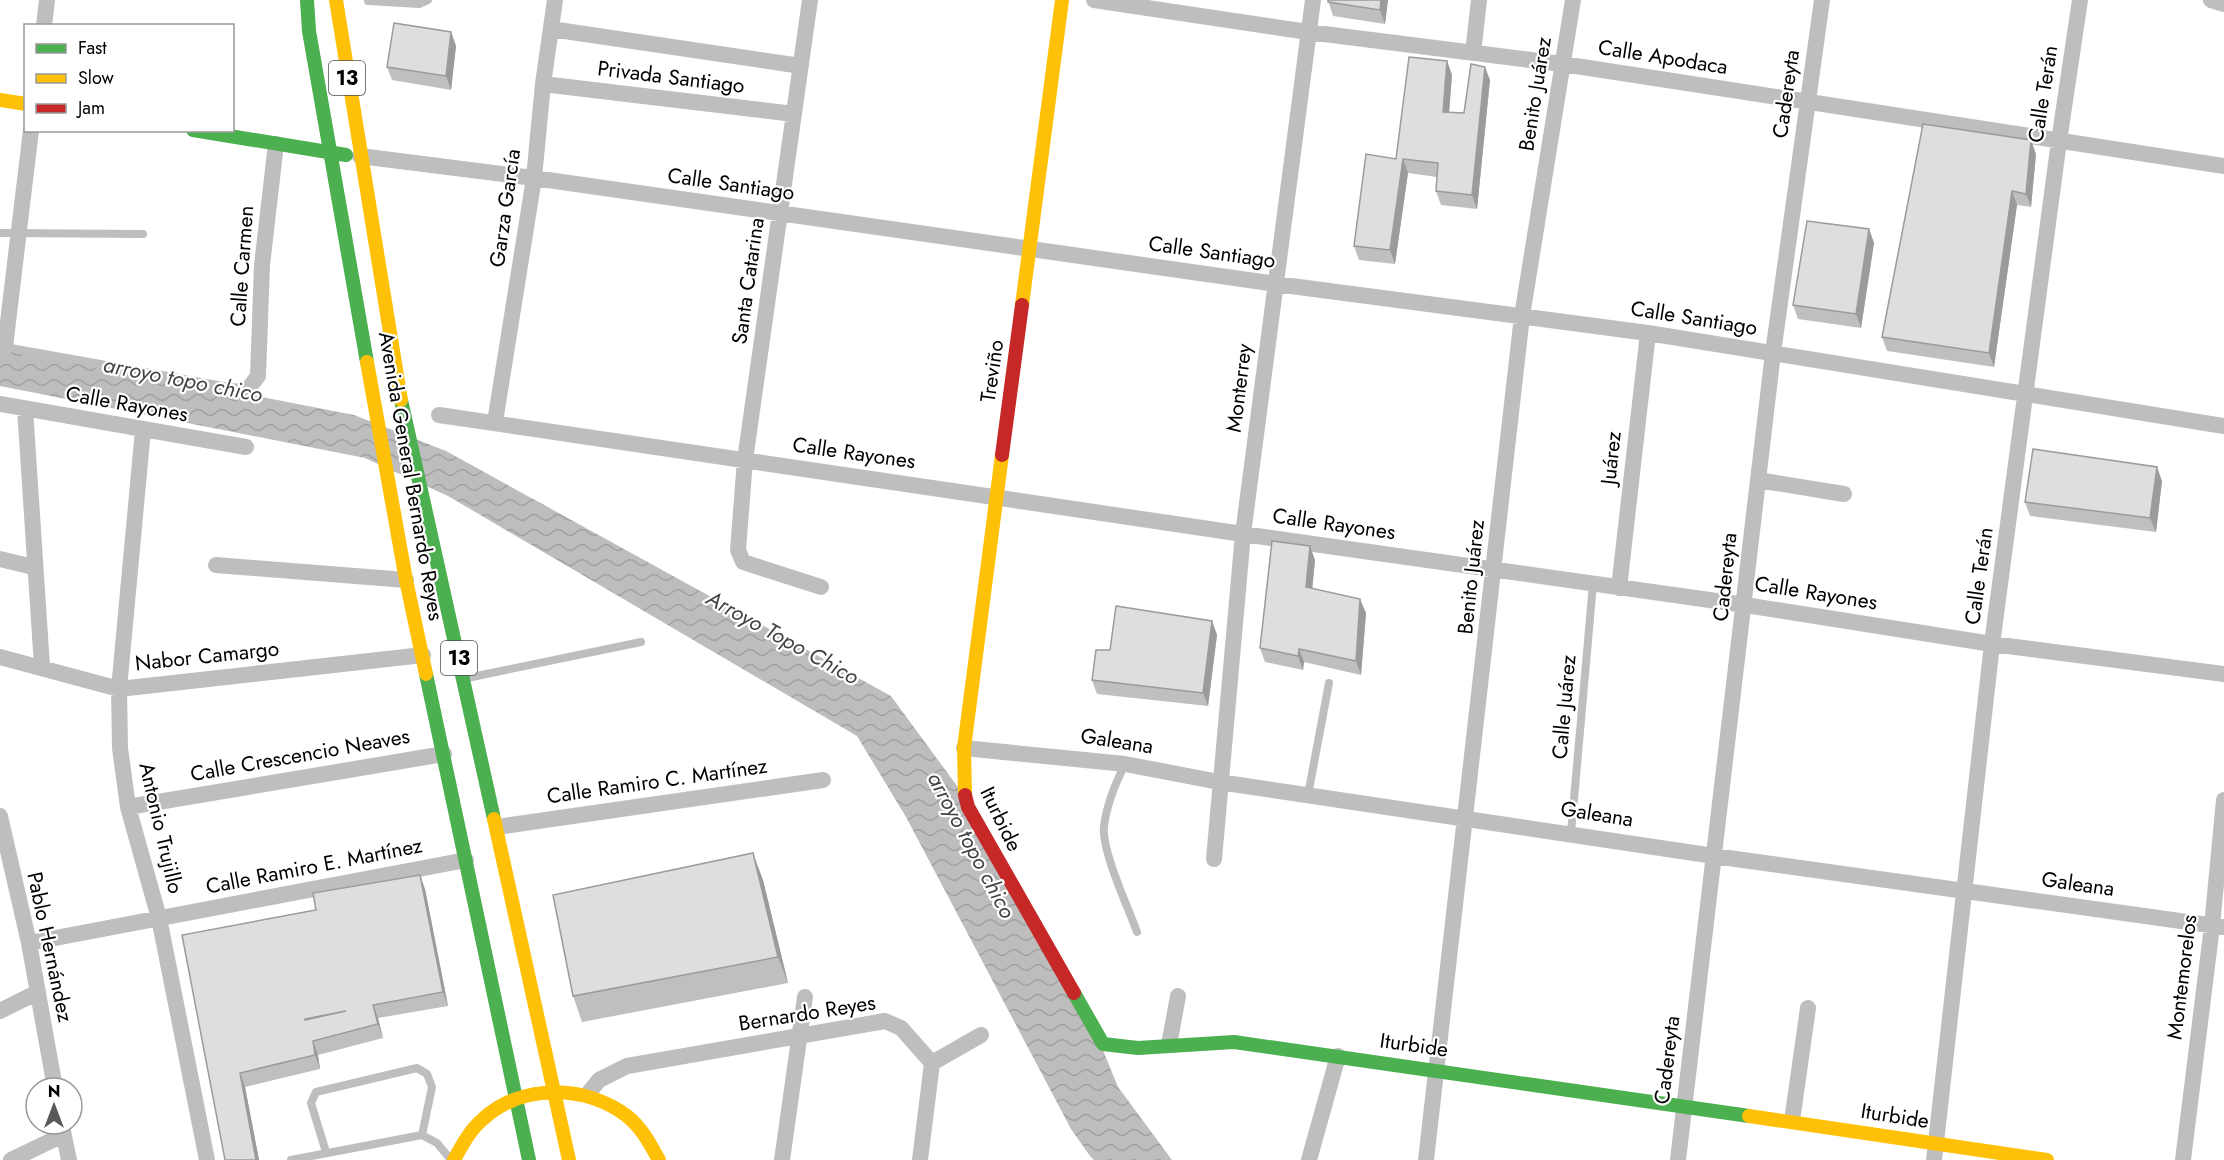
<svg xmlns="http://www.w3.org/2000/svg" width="2224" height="1160" font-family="Jost,sans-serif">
<defs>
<pattern id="water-waves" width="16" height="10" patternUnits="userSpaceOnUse" patternTransform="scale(1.5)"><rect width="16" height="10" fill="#bdbdbd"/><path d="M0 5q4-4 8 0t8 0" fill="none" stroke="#a1a1a1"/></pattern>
</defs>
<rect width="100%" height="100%" fill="#fff"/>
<path fill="url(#water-waves)" d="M0,346L354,415L446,451L891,696L963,794L1096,1033L1118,1087L1172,1160H1094L1090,1156L1071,1129L906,817L857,736L448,496L365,458L0,386Z"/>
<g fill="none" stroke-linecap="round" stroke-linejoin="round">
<path stroke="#bebebe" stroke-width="8" d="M368,1L419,4L428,0
M0,233L143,234
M5,347L229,387L249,388
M467,678L641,642
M1125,764C1115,784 1107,803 1104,826C1101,850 1128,907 1137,932
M1308,795L1329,683
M1571,833L1593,584
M326,1152L311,1103L316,1092L417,1068L427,1074L432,1087L422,1135
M291,1160L422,1135L437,1143L451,1160"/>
<path stroke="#bebebe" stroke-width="16" d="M810,0L745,460L738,550L743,562L821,587
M1094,0L1308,32L1563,64L2224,166
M2211,0L2224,4
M44,26L47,0
M551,29L801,66
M1473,53L1479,0
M543,84L794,114
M360,156L534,178L1276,284L1648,333L2224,426
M5,347L31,130
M249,388L258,376L262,265L276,144
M0,404L246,447
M25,409L42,666
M439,415L1243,534L1745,605L1992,644L2224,674
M495,422L534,178L543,84L555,0
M143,430L119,689L120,748L128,807L159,918L207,1160
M1758,480L1844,494
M0,559L33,567
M216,565L406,580
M1619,588L1648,333
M0,657L119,689L423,655
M964,748L1125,764L1219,782L1714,856L2224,927
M128,807L444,754
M0,816L29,943L55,1088
M497,827L823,780
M1214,859L1243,534L1313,0
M29,943L466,860
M0,1011L38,992
M1169,1045L1178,996
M932,1063L981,1035
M587,1095L599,1080L627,1066L885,1021L901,1028L932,1063L920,1160
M1792,1121L1808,1008
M62,1126L69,1160
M11,1160L63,1135
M782,1160L805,997
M1309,1160L1338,1056
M1426,1160L1522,316L1573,0
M1678,1160L1773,353L1822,0
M1934,1160L1992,644L2059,141L2080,0
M2183,1160L2212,926L2224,800"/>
<path stroke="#4caf50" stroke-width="14" d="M307,0L309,31L367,362
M193,130L346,155
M401,400L494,819
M426,674L529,1160
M1074,993L1103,1044L1138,1048L1234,1042L1749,1116"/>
<path stroke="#ffc107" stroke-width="14" d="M336,0L401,400
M0,100L26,104
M1022,305L1062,0
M367,362L406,580L426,674
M965,795L964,748L1002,455
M494,819L569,1160
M1749,1116L2047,1160
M454,1160C462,1145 470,1130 483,1119C522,1083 586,1085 627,1116C642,1128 650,1144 659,1160"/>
<path stroke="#c62828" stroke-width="14" d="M1002,455L1022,305
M965,795L968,807L1074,993"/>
</g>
<path fill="#bfbfbf" d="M1328,0H1388L1385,24L1333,16Z
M451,32L456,46L451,90L392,80L387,67Z
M1447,61L1452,75L1449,112L1464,113L1490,80L1477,209L1441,205L1436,191L1437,177L1408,173L1395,264L1359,260L1354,246L1396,159Z
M2036,154L2031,207L2017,205L1994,367L1887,351L1882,337Z
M1869,229L1874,243L1861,328L1798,319L1793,305Z
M2162,481L2156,532L2030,516L2025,502Z
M1315,560L1312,589L1366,613L1361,675L1304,662L1303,670L1265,662L1260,648Z
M1212,621L1217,635L1208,706L1097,694L1092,680L1110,650Z
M763,880L788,983L582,1022L573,996Z
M425,889L448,1006L378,1018L383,1038L318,1055L320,1069L245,1087L259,1160H225L182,935Z"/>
<path fill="#9b9b9b" d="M1381,0H1388L1385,24L1380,10Z
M451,32L456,46L451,90L446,76Z
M1447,61L1452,75L1448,126L1443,112Z
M1485,67L1490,80L1477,209L1472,195Z
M2031,140L2036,154L2031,207L2026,194Z
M1403,159L1408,173L1395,264L1390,250Z
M2012,191L2017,205L1994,367L1989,353Z
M1869,229L1874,243L1861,328L1856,314Z
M2157,467L2162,481L2156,532L2150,518Z
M1310,546L1315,560L1311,601L1306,587Z
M1360,599L1366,613L1361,675L1356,661Z
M1212,621L1217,635L1208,706L1203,693Z
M1299,649L1304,662L1303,670L1298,656Z
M753,853L763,880L788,983L778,957Z
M420,875L425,889L448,1006L443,992Z
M373,1005L378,1018L383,1038L378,1024Z
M313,1041L318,1055L320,1069L315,1055Z
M240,1073L245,1087L259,1160H256Z"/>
<path fill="#dedede" stroke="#9b9b9b" stroke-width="1.5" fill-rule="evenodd" d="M1328,0H1381L1380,10L1328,2Z
M394,23L451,32L446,76L387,67Z
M1409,57L1447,61L1443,112L1464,113L1471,64L1485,67L1472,195L1436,191L1438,163L1403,159L1390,250L1354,246L1366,154L1396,159Z
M1923,124L2031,140L2026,194L2012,191L1989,353L1882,337Z
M1807,221L1869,229L1856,314L1793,305Z
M2033,449L2157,467L2150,518L2025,502Z
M1272,541L1310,546L1306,587L1360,599L1356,661L1299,649L1298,656L1260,648Z
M1116,606L1212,621L1203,693L1092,680L1096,650H1110Z
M753,853L778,957L573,996L553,895Z
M420,875L443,992L373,1005L378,1024L313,1041L315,1055L240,1073L256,1160H225L182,935L316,910L313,893ZM346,1011L305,1020V1019Z"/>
<g text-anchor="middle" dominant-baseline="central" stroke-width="4.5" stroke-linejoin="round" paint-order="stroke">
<g fill="#fff" stroke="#4c4c4c" stroke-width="1.5">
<rect x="329" y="61" width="36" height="34" rx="4.5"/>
<rect x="441" y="641" width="36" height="34" rx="4.5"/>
</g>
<g font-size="20" font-weight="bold" fill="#000">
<text x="347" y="78">13</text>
<text x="459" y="658">13</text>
</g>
<g font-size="21" fill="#000" stroke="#fff">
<text transform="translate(1663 57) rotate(9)">Calle Apodaca</text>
<text transform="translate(671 77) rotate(7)">Privada Santiago</text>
<text transform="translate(1535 94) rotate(-81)">Benito Juárez</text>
<text transform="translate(1786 94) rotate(-82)">Cadereyta</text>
<text transform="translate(2043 94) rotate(-81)">Calle Terán</text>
<text transform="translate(731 184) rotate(8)">Calle Santiago</text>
<text transform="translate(505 208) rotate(-82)">Garza García</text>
<text transform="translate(1212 252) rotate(8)">Calle Santiago</text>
<text transform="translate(242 266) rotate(-86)">Calle Carmen</text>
<text transform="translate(748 281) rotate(-82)">Santa Catarina</text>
<text transform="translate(1694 318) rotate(9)">Calle Santiago</text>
<text transform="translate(992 371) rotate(-82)">Treviño</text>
<text transform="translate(1239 388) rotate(-83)">Monterrey</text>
<text transform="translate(127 404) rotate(10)">Calle Rayones</text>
<text transform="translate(854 453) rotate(8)">Calle Rayones</text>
<text transform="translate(1611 458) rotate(-84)">Juárez</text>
<text transform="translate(411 476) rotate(80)">Avenida General Bernardo Reyes</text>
<text transform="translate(1334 524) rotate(8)">Calle Rayones</text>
<text transform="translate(1979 576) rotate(-82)">Calle Terán</text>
<text transform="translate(1471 577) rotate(-84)">Benito Juárez</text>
<text transform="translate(1725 577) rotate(-84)">Cadereyta</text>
<text transform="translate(1816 593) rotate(9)">Calle Rayones</text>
<text transform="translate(207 656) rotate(-6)">Nabor Camargo</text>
<text transform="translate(1564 707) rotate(-85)">Calle Juárez</text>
<text transform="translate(1117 741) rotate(9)">Galeana</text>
<text transform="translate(300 755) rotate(-10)">Calle Crescencio Neaves</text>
<text transform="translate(657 781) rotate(-8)">Calle Ramiro C. Martínez</text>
<text transform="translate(1597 814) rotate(9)">Galeana</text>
<text transform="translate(1001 819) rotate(64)">Iturbide</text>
<text transform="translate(161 828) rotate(77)">Antonio Trujillo</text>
<text transform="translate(314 866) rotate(-11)">Calle Ramiro E. Martínez</text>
<text transform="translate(2078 884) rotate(8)">Galeana</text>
<text transform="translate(50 947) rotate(78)">Pablo Hernández</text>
<text transform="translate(2182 977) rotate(-83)">Montemorelos</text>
<text transform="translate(807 1013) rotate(-9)">Bernardo Reyes</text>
<text transform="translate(1414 1045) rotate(8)">Iturbide</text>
<text transform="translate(1667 1060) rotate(-83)">Cadereyta</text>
<text transform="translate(1895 1116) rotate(9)">Iturbide</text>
</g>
<g font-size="22" font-style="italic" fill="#424242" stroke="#fff">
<text transform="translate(183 379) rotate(11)">arroyo topo chico</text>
<text transform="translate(783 637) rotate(29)">Arroyo Topo Chico</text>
<text transform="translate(972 845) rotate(62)">arroyo topo chico</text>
</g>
</g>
<rect x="24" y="24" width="210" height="108" fill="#ffffff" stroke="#999999" stroke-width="1.5"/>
<rect x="36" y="44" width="30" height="9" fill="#4caf50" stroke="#999999" stroke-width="1.5"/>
<text x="78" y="54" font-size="18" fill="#000000">Fast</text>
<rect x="36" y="74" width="30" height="9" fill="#ffc107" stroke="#999999" stroke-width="1.5"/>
<text x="78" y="84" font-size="18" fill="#000000">Slow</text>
<rect x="36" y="104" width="30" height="9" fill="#c62828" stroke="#999999" stroke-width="1.5"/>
<text x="78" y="114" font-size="18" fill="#000000">Jam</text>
<g transform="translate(54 1106)"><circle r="28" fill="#ffffff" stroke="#999999" stroke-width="1.5"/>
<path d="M0-4.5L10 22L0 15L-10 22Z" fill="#595959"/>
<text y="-9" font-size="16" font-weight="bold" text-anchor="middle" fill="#000000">N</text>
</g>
</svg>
